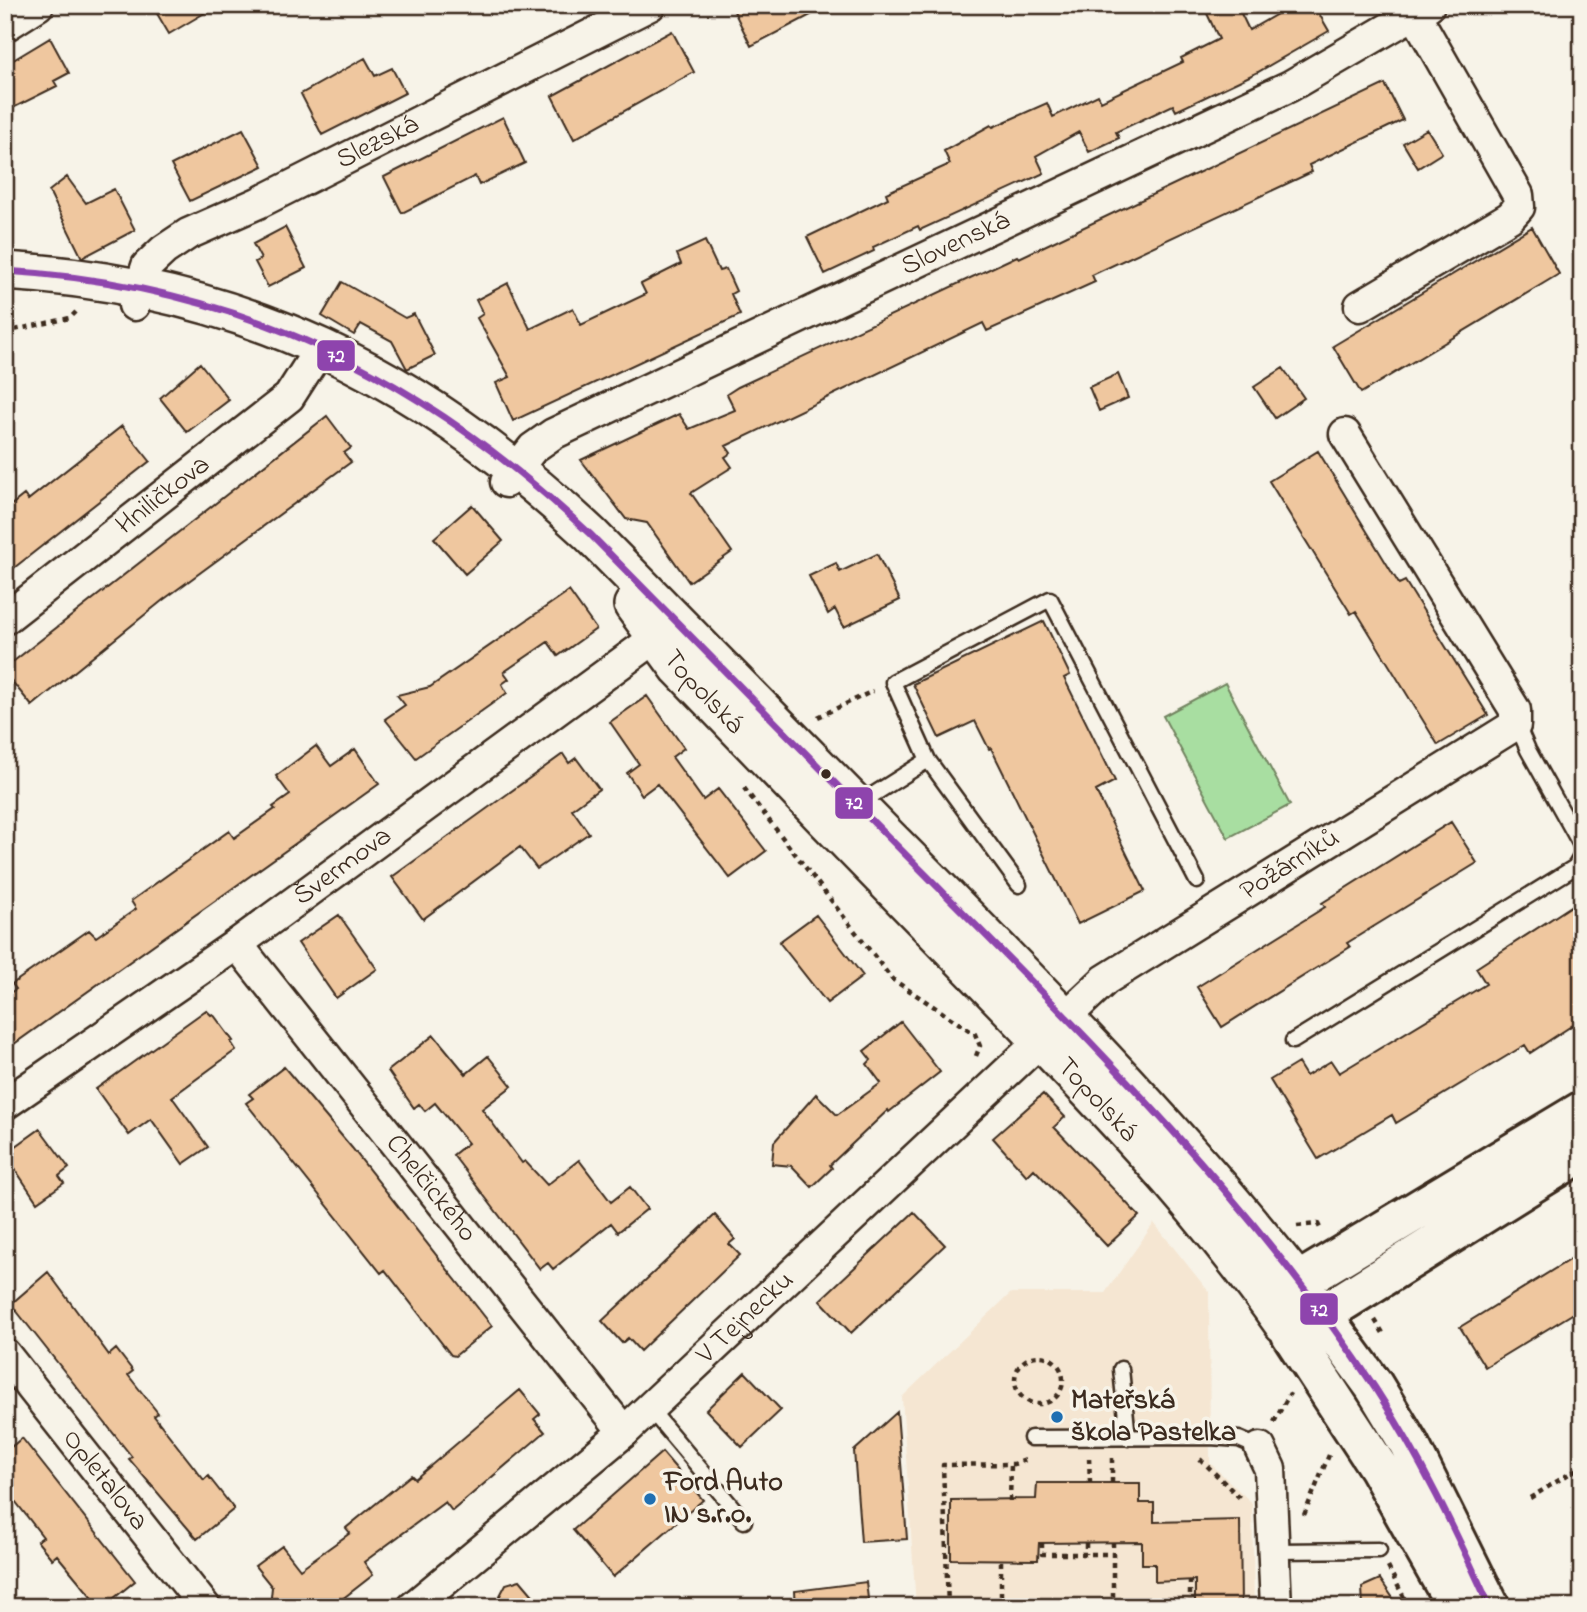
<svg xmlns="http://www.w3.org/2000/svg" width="1587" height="1612" font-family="'Indie Flower',sans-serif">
<rect width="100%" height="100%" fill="#f7f3e8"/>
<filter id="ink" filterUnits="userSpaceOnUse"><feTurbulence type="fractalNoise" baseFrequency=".0143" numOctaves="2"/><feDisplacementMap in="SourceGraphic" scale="14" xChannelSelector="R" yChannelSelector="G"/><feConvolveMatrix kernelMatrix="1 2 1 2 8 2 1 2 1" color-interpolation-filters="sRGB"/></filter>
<g filter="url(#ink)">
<path fill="#f5e6d2" d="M1154,1223L1209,1292L1210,1463L1252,1503L1254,1607H916L902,1397L1011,1293H1105Z"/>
<path fill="#a8dea1" stroke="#728460" stroke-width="2" d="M1225,683L1290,805L1228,838L1163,716Z"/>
<path fill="#efc79f" stroke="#3b2a1e" stroke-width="2" d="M152,5H218L169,34Z
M731,5H830L751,46Z
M1203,5H1237L1249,30L1293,5H1314L1329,31L1258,72L1176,111L1173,105L1116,132L1119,138L1089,152L1079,132L1036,156L1044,173L920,230L918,226L873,247L874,251L825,274L807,237L888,198L886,193L950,164L944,151L991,125L993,127L1047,103L1053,117L1098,95L1101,101L1183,62L1181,58L1219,39Z
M672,31L694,72L574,139L552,96Z
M50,38L69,73L54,81L57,86L5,112V65Z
M365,58L375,76L392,68L405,93L322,135L301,94Z
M1385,84L1403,120L1309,165L1312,172L1092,275L1095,282L987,331L983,323L726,446L731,453L725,457L732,467L691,493L732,552L689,582L647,523L626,519L581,460L679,414L689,429L735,410L727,394L738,387L1017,256L1019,258Z
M503,117L525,163L479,185L475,176L402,213L384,177Z
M243,129L263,166L190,201L171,165Z
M1427,129L1442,153L1418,168L1403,143Z
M67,177L86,203L114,189L135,230L82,258L49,191Z
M285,227L306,268L268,287L255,262L261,259L253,244Z
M1532,227L1559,274L1361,393L1333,346Z
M705,241L719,271L726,269L736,291L731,294L740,315L513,421L496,383L510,377L477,318L483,314L476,300L508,283L530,329L573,308L581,325L646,294L641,284L681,264L677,254Z
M342,282L405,318L414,314L435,355L407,369L392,341L361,324L354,335L322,316Z
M200,363L229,400L187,432L160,398Z
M1283,368L1304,398L1275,418L1254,387Z
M1118,374L1128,398L1099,411L1089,387Z
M327,416L351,448L344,453L351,462L163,600L32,706L5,673V668Z
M122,426L150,461L5,575V510L24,495L28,500Z
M1318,451L1399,584L1405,581L1488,715L1438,745L1356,611L1351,614L1269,481Z
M472,505L503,541L465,574L434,538Z
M877,554L900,600L844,627L835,609L828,614L809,576L836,563L840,572Z
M569,591L596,629L558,656L548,642L504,672L509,679L502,684L507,693L416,758L385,719L405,705L397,695L430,687Z
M1044,621L1070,675L1064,678L1115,781L1096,791L1145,891L1078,924L991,748L989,749L975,721L939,738L913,684Z
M647,696L684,748L672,757L703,800L718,789L766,851L730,878L657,784L642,795L627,773L639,764L610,722Z
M316,746L331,766L355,749L379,784L14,1044L5,1031V996L16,989L12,984L89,930L96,937L136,909L131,901L229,831L234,838L275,809L273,807L290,795L276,776Z
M563,754L569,763L576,758L599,789L572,809L589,833L537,869L520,847L423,919L392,877Z
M1451,822L1477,863L1347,943L1350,947L1222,1027L1197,987L1325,907L1322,903Z
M1582,899V1019L1530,1053L1525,1045L1396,1123L1392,1115L1318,1159L1270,1080L1298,1063L1306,1076L1331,1061L1339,1073L1486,984L1476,968Z
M339,915L377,969L336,998L298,943Z
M816,915L863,976L827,1003L779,942Z
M206,1010L211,1015L213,1014L233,1041L231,1042L236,1050L172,1097L208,1147L183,1164L151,1119L129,1135L96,1089Z
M901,1022L940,1072L889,1112L888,1110L830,1165L832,1168L812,1187L792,1166L772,1164L774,1142L816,1094L837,1115L881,1083L867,1064L871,1060L864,1051Z
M434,1035L466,1074L488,1056L512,1086L482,1109L522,1163L525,1161L547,1185L579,1160L611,1202L630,1187L647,1209L618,1232L611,1223L553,1269L548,1263L540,1269L453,1155L468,1143L435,1103L425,1111L419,1104L414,1108L388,1071Z
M284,1067L352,1148L492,1326L455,1356L451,1355L385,1270L381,1273L246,1103L253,1098L249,1094Z
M1043,1094L1065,1117L1054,1127L1139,1216L1107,1246L1034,1169L1027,1176L993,1138Z
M40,1129L69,1168L59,1176L64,1183L37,1202L5,1154Z
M914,1212L945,1245L851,1333L820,1300Z
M715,1215L735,1239L729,1244L740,1255L640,1351L628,1338L622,1343L602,1321Z
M1582,1252V1308L1485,1367L1460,1327Z
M48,1272L109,1355L116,1349L133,1371L128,1375L158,1413L154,1416L204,1480L208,1476L234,1509L197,1539L129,1459L132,1457L11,1304Z
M745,1372L781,1410L742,1447L706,1410Z
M520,1390L540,1414L534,1419L545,1432L452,1511L445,1502L364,1562L373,1575L332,1607H270L272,1587L255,1566L282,1546L300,1569L350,1533L346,1528L411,1475L415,1479Z
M897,1412L907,1539L861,1542L854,1451Z
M22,1438L135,1581L103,1607H100L57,1555L52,1559L37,1541L43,1537L5,1488V1452Z
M662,1452L703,1500L613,1577L573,1530Z
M1037,1483H1140V1503H1154V1522L1240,1520L1241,1607H1195V1580L1155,1582V1564H1142V1542L1039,1543L1038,1560L951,1559V1500L1036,1499Z
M1380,1579L1399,1607H1363L1362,1587Z
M520,1580L543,1607H494L506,1584Z
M866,1582L869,1607H796L795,1591Z"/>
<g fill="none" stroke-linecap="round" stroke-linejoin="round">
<defs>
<path id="service" d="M1516,722L1528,750L1582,847
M860,807L871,796L928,760
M1019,885L928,760L893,682L1050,599L1197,881
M1293,1041L1575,867L1582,855
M1121,1369L1128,1438
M650,1409L744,1521
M1031,1438L1210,1437L1239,1439L1260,1448
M1275,1551L1379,1550"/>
<g id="minor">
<path d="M5,26L38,5"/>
<path id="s1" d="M134,305L147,266L164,250L188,234L258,203L650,5"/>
<path d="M1360,306L1510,217L1519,207L1518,195L1415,14"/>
<path id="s2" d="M506,482L533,448L553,434L1290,86L1429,5"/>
<path id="s3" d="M5,619L289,397L312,361"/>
<path id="s4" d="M237,944L624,1432"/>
<path id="s5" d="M5,1104L237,944L673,625"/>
<path id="s6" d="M5,1354L205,1607"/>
<path d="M1260,1448L1270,1469L1276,1607"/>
<path id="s7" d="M413,1607L624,1432L1105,980L1515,725V710L1345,434"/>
</g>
<g id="tertiary">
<path d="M5,271C241,285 420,375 590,534C688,633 785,733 883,832C1027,977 1171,1121 1298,1282L1269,1303"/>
<path id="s8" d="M633,605L679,668C777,770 876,872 975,973C1083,1084 1194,1197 1283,1324"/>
</g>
<path id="secondary" d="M1457,1607L1378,1467L1291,1334L1582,1152
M1490,1607L1409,1444L1374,1386L1298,1282L1582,1111"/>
</defs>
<use href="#service" stroke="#3b2a1e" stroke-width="19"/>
<use href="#minor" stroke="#3b2a1e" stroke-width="35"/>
<use href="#tertiary" stroke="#3b2a1e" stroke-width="42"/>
<use href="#secondary" stroke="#3b2a1e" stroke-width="44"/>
<path stroke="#3b2a1e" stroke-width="4.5" stroke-dasharray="5 5" stroke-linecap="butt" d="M5,332L70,318L76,312
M818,717L873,691
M744,788L892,979L975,1034L980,1046L976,1056
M1297,1226L1318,1224L1320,1228
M1375,1320L1383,1333L1381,1336
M1015 1380a24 24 0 1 1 48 0a24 24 0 1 1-48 0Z
M1274,1422L1290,1393
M1089,1458L1090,1482
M1112,1458V1482
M1200,1459L1241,1499
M1530,1498L1582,1466
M1010,1501L1011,1464
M1304,1515L1329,1455
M1113,1542V1607
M1042,1543V1554H1113
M1086,1543V1554
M1001,1561V1607
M1388,1567L1409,1607
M1190,1580V1607
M948,1607L943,1465L1014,1464L1026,1460"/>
<use href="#service" stroke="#f7f3e8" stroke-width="14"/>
<use href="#minor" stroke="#f7f3e8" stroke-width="30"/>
<use href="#tertiary" stroke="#f7f3e8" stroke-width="37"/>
<use href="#secondary" stroke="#f7f3e8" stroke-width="38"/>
<defs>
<path id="bus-1" d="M5,271C241,285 420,375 590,534C701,646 811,760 923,872C1084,1034 1248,1196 1375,1388C1420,1457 1456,1532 1490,1607"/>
</defs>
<use href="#bus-1" stroke="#f7f3e8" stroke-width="12"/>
<use href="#bus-1" stroke="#8e44ad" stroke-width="7"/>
</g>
</g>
<circle fill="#3b2a1e" stroke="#f7f3e8" stroke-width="2.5" cx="826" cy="774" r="6"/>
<g fill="#1f6fb2" stroke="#f7f3e8" stroke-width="2.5">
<circle cx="1057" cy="1417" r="7"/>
<circle cx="650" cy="1499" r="7"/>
</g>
<g text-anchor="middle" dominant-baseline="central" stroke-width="7" stroke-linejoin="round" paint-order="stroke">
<g font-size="28" fill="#3b2a1e" stroke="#f7f3e8">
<text stroke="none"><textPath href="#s1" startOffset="304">Slezská</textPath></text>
<text stroke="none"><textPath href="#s2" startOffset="513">Slovenská</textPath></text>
<text stroke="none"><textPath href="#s3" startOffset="201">Hniličkova</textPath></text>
<text stroke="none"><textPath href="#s8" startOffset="112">Topolská</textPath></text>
<text stroke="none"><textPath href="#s7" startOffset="1152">Požárníků</textPath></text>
<text stroke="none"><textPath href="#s5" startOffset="413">Švermova</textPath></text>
<text stroke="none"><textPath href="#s8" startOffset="679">Topolská</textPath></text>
<text stroke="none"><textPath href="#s4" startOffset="312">Chelčického</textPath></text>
<text stroke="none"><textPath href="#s7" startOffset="441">V Tejnecku</textPath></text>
<text stroke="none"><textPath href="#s6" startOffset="161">Opletalova</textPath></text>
</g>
<g font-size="28" font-weight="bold" fill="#3b2a1e" stroke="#f7f3e8" text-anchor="start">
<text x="1071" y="1401">Mateřská<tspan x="1071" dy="32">škola Pastelka</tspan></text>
<text x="664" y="1483">Ford Auto<tspan x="664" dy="32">IN s.r.o.</tspan></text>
</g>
</g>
<g stroke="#f7f3e8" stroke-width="2.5">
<rect x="316" y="339" width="40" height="33" rx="7" fill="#8e44ad"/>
<rect x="834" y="786" width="40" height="34" rx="7" fill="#8e44ad"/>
<rect x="1299" y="1292" width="40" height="34" rx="7" fill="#8e44ad"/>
</g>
<g font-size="19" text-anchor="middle" font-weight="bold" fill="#fff">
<text x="336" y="362">72</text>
<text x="854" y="809">72</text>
<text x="1319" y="1316">72</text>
</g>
<rect width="1587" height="1612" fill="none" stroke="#f7f3e8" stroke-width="28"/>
<rect x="14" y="14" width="1559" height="1584" fill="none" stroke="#3b2a1e" stroke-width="2.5" filter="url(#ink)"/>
</svg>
